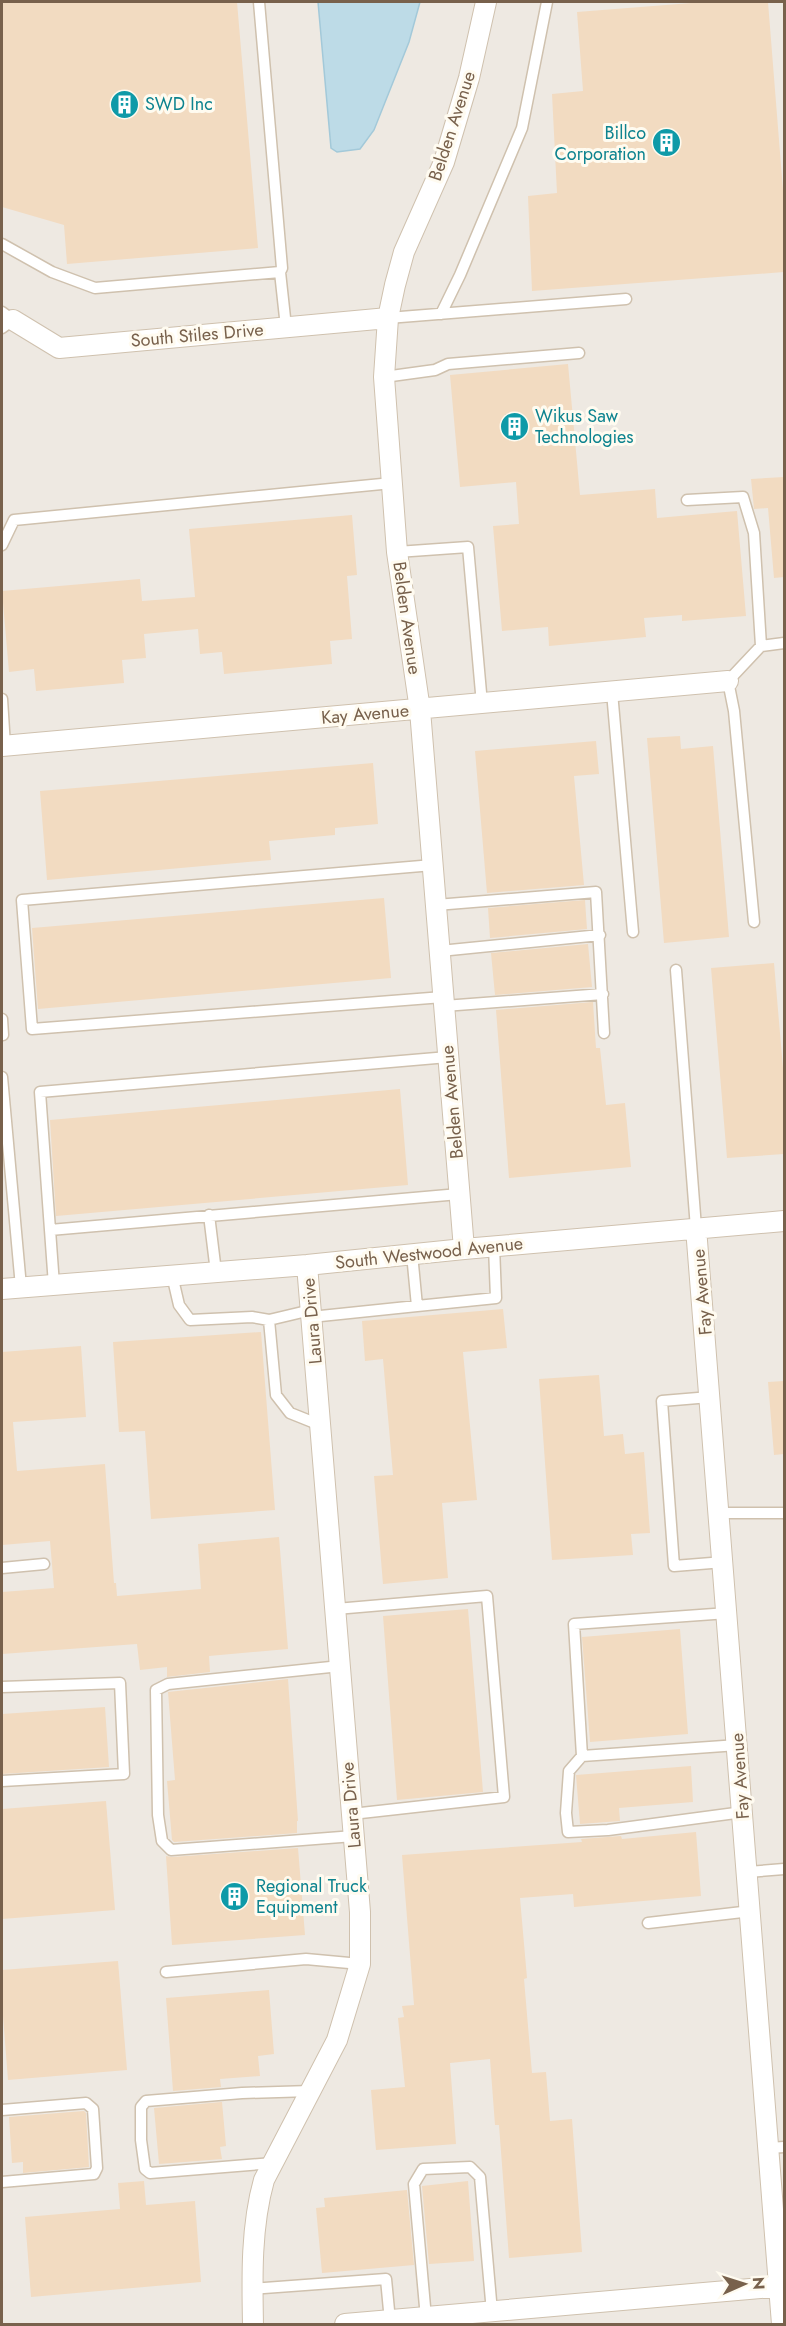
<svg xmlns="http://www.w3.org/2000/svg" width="786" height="2326" font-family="Jost,sans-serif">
<rect width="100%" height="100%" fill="#fdf8e9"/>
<path fill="#eee9e2" d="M2,2H784V2324H2Z"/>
<path fill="#bddbe7" stroke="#a3c9d9" stroke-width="1.5" d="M318,2H420L409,42L374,130L360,149L337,152L331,148Z"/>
<path fill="#f2dbc1" d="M2,2H237L258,248L67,264L64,225L2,207Z
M704,2H768L784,203V272L532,291L528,196L557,193L552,94L583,91L577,12Z
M568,364L580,495L655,489L657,518L737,511L746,616L682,621V615L644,618L646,637L549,646L548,627L502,631L493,526L519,524L516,482L460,487L450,375Z
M784,477V577L774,578L768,508L754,509L751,479Z
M352,515L357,575L347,576L352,639L330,641L332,664L224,674L222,652L200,654L198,629L144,634L146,658L122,660L124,683L36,691L34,669L9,672L2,591L140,579L142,601L195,597L189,529Z
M680,736L681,749L713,746L729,937L664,943L647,738Z
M596,741L599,774L574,776L584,885L487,893L475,751Z
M373,763L378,824L335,828V835L269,841L271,860L47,880L40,791Z
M384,898L391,978L38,1009L32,928Z
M585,900L587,929L490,938L488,908Z
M588,944L592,987L495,995L491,953Z
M774,963L784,1080V1154L727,1158L711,968Z
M593,1002L596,1048H600L606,1105L625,1103L631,1167L509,1178L496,1010Z
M400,1089L408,1185L56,1216L50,1120Z
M503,1309L507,1348L463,1352L477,1500L442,1503L448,1578L383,1584L374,1476L393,1475L383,1359L365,1361L362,1321Z
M261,1332L275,1510L151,1519L145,1431L119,1432L113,1342Z
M81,1346L86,1417L13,1422L17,1471L105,1464L114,1583H116L117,1596L201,1589L198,1544L279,1537L288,1649L209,1656L210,1672L167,1677V1667L140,1670L137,1644L2,1654V1592L54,1588L50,1541L2,1545V1352Z
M599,1375L604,1436L623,1434L625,1454L644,1452L650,1533L631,1534L633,1555L552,1560L539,1379Z
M784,1381V1454L774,1455L768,1382Z
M468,1609L483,1792L397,1800L383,1616Z
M680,1629L688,1734L590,1742L582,1637Z
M288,1679L298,1821H297V1833L174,1842L172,1840L167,1781L175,1780L168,1692Z
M105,1707L109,1767L2,1774V1714Z
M691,1766L693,1802L619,1808L620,1821L580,1824L576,1775Z
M106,1801L115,1910L2,1919V1809Z
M696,1832L701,1896L574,1907L573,1894L520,1898L527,1978L524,1979L532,2073L546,2072L550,2121L572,2119L582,2252L509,2258L499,2125H495L490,2059L450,2063L456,2144L376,2150L371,2090L405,2087L398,2018L404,2017L402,2006L414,2005L402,1855L582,1842L581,1839L621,1836L622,1839Z
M298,1848L305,1935L172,1945L166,1856L172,1857Z
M118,1961L127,2070L8,2080L2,2003V1970Z
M269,1990L274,2054L258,2056L260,2076L220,2079L221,2087L173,2091L166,1998Z
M222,2102L226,2146L220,2147L222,2159L159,2164L154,2108Z
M84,2111L86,2113L89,2167L23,2173V2162L12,2163L9,2117Z
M144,2181L146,2205L195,2201L201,2282L31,2297L25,2217L120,2209L118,2183Z
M468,2181L474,2261L429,2264L422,2186Z
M407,2190L414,2265L322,2273L316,2208L325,2207L324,2198Z"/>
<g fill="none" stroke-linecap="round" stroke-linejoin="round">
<defs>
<path id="service" d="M2,244L52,272L95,288L280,272L282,268L259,2
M280,272L286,327
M2,312L13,320L2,328
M441,314L460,275L522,128L547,2
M388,318L626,299
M384,377L435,370L448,364L579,353
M687,500L743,497L754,533L761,646
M2,545L14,520L392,483
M397,552L468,547L482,704
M612,692L633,932
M2,699L5,746
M433,865L22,900L32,1029L443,997
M436,905L596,892L604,1033
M754,922L734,711L728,681L761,646L784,643
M440,951L600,935
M676,970L696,1228
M444,1006L603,994
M2,1019L3,1035H2
M2,1077L21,1287
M209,1215L216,1272
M50,1230L459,1194
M412,1254L417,1306L496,1298L494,1246
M172,1275L179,1305L190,1320L252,1317L269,1320L311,1310
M54,1285L40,1092L448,1057
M311,1317L417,1306
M269,1320L276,1395L290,1413L320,1425
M710,1397L662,1401L674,1566L724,1562
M720,1513H784
M2,1568L44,1564
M336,1609L487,1596L504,1797L352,1814
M728,1613L574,1624L582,1756L738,1745
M340,1666L168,1684L156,1690L158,1815L162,1841L171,1850L354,1836
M2,1687L120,1683L124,1774L2,1781
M582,1756L569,1771L566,1813L568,1832L608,1830L743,1812
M748,1872L784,1869
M648,1923L751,1911
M166,1972L306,1959L360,1964
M2,2110L86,2103L93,2109L97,2168L94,2174L2,2182
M769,2148L784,2147
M273,2163L150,2173L145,2169L141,2140V2107L146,2101L242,2093L311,2091
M252,2289L386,2279L390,2321
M426,2318L414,2184L423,2169L470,2167L480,2177L492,2312"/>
<path id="minor" d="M13,320L59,348L388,318
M2,746L728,681
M696,1228L782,2324
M464,1249L420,710L397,552L384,377L388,318L395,285L404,252L444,162L469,78L486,2
M2,1289L307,1265L464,1249L784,1221
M253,2324C252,2277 251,2226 264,2180L337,2040L360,1964V1912L307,1265
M345,2324L784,2286"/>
</defs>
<use href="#service" stroke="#cfc1ae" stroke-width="13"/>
<use href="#minor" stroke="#cfc1ae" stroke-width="22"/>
<use href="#service" stroke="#fff" stroke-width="10"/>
<use href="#minor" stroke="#fff" stroke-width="20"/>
</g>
<defs>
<symbol id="building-disc" viewBox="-11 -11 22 22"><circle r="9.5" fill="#0f9aa8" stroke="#fffbf0"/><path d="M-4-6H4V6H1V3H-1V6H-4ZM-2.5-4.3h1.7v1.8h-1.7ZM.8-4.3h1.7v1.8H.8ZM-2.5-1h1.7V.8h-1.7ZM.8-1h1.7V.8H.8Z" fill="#fff"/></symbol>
</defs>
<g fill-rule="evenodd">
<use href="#building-disc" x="108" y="88" width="33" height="33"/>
<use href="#building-disc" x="650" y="126" width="33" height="33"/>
<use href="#building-disc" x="498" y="410" width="33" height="33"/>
<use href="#building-disc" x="218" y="1880" width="33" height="33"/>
</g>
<g text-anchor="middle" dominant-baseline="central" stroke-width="6" stroke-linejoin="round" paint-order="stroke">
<g font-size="18" fill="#0d838f" stroke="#fffbf0" text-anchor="start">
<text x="145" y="104">SWD Inc</text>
<text x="646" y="133" text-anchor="end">Billco<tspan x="646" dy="21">Corporation</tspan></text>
<text x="535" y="416">Wikus Saw<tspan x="535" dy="21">Technologies</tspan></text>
<text x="256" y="1886">Regional Truck<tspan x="256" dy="21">Equipment</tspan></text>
</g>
<g font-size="18" fill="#78614c" stroke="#fffbf0">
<text transform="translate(452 126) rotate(-72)">Belden Avenue</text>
<text transform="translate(197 335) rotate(-5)">South Stiles Drive</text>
<text transform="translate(407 618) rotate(82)">Belden Avenue</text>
<text transform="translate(365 714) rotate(-5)">Kay Avenue</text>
<text transform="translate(452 1102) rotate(-95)">Belden Avenue</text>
<text transform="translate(429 1253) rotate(-6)">South Westwood Avenue</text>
<text transform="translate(702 1292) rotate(-95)">Fay Avenue</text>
<text transform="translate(312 1321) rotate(-95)">Laura Drive</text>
<text transform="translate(740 1776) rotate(-94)">Fay Avenue</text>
<text transform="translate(351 1805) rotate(-95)">Laura Drive</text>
</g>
</g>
<rect width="786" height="2326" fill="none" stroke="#78614c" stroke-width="6"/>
<g transform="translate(744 2284) rotate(87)" stroke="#fffbf0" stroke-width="4.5" paint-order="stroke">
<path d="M0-4.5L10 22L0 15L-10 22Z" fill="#78614c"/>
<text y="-9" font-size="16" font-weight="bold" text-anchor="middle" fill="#78614c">N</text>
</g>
</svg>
